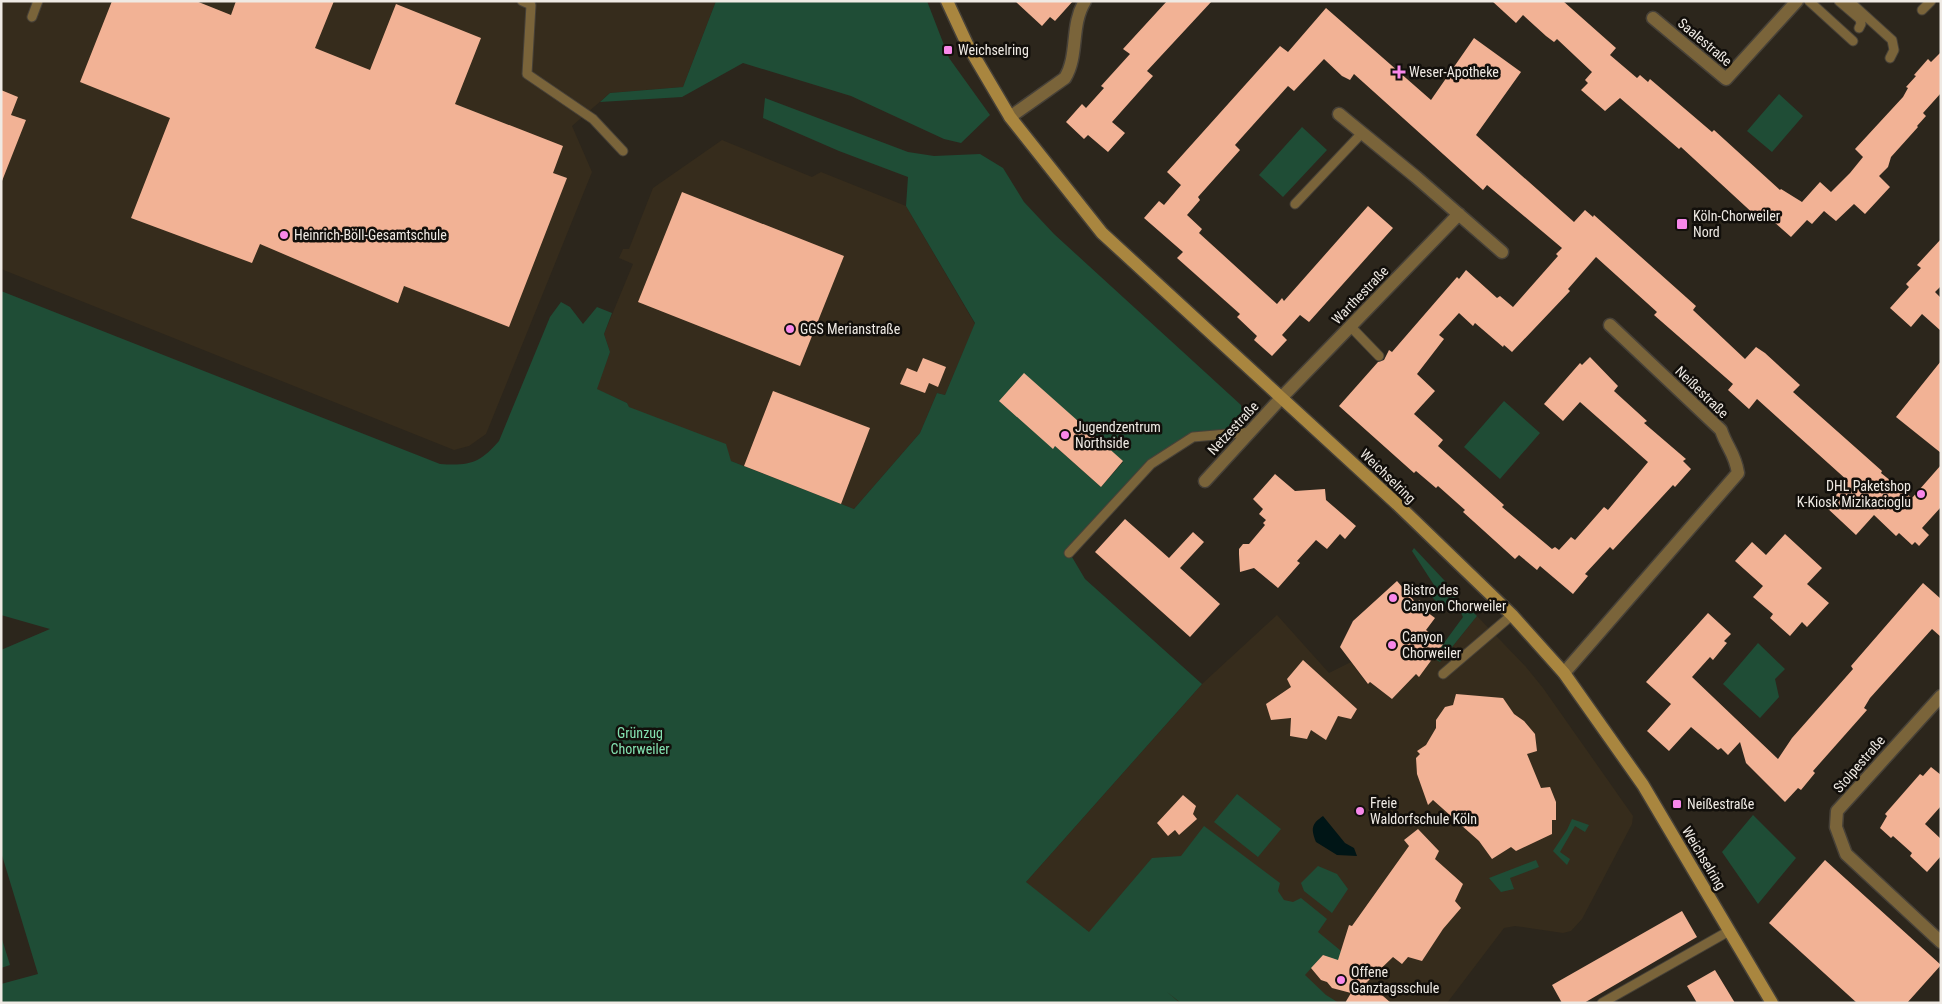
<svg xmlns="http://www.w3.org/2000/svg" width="1942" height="1004" font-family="'Roboto Condensed',sans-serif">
<rect width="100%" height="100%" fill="#2c261c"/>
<path fill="#362c1c" d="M1,1H716L683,87L610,93L572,126L592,172L486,434L469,446L454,450L1,269Z
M722,140L812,177L821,172L906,206L975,324L945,395L937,393L920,433L854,509L731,461L629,407L627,403L596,389L610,352L604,334L633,264L619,258L623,249H629L653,188Z
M1277,615L1329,673L1351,662L1367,684L1370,682L1392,699L1416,674L1419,676L1433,658L1440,662L1477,616L1526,667L1543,688L1633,816L1632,824L1582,919L1571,931L1563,933L1515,926L1504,928L1447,1003H1180L1027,884L1026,882L1202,684Z"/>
<path fill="#1f4d36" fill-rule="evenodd" d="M716,1H927L949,58L990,115L961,143L944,139L851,96L743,63L682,97L600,102L610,93L683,87Z
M1779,94L1803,116L1772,152L1747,131Z
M765,98L908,152L934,156L980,154L1003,168L1024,202L1054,234L1241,405L1243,419L1237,429L1193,437L1151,464L1069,552L1085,579L1202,684L1026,882L1089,932L1152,858L1181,856L1204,826L1280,883L1278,891L1284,900L1293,902L1301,898L1327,919L1318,932L1346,955L1344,964L1323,955L1305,975L1326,995L1339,1003H1181L1167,992L1180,1003H1V984L38,974L1,852V650L50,629L1,615V291L440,464C470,466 480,463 499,441L550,317L561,302L570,307L583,324L597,307L612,313L604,334L610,352L597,389L627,403L629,407L726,444L731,461L854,509L920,433L937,393L945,395L975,323L906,206L908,177L839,151L763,118ZM1076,419L1123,462L1101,487L1055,446Z
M1302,127L1327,150L1283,197L1259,175Z
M1504,401L1540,433L1500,479L1464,447Z
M1414,548L1459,596L1445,606L1440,605L1428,593L1434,585L1412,551Z
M1467,606L1477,616L1440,662L1433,658L1463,617L1461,613Z
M1758,643L1785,669L1775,679L1779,697L1760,718L1723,684Z
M1237,794L1281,829L1258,857L1214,822Z
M1753,815L1796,858L1758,904L1722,852Z
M1572,819L1589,825L1585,832L1575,826L1560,852L1570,859L1567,865L1553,851L1567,830Z
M1536,860L1539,867L1510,878L1514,889L1501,892L1489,878Z
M1318,866L1337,874L1348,889L1332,913L1304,891L1301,883Z
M1,936L10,965L1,968Z"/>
<path fill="#001516" d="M1323,816L1345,843L1354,848L1357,856L1337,855L1316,842C1311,829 1311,824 1323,816Z"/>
<path fill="#f2b295" d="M112,1H196L231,15L236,1H334L315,48L370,70L396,4L481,38L455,104L563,146L553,173L567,178L509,327L404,286L398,303L260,244L252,263L131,218L170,118L80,82Z
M1015,1H1073L1055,21L1050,17L1042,26Z
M1167,1H1212L1147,71L1153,76L1112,122L1125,133L1108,152L1088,135L1084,139L1066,122L1082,104L1086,108L1104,88L1101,86L1130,54L1123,49Z
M1492,1H1563L1616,48L1610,55L1637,78L1640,75L1648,82L1650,79L1712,132L1714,130L1780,190L1781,189L1802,202L1820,182L1831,192L1850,173L1863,157L1855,149L1903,97L1908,88L1906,87L1916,76L1914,75L1928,59L1931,62L1941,52V93L1923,113L1926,116L1917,126L1918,127L1891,157L1888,167L1879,176L1890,187L1865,214L1854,204L1836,221L1824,211L1812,224L1807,220L1791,237L1763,212L1758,218L1681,147L1679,149L1620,98L1605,111L1581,90L1588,83L1585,80L1592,72L1557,39L1554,42L1546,36L1523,15L1516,23Z
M1326,8L1431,100L1474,38L1521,72L1476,135L1574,222L1585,210L1593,217L1594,215L1696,306L1693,310L1745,359L1756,347L1765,353L1800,385L1793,392L1882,471L1881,473L1912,498L1941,465V507L1922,528L1929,535L1919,546L1915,542L1912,545L1899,533L1896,536L1874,515L1856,535L1826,507L1848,481L1757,399L1749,409L1728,390L1733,384L1654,315L1657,312L1596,257L1568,289L1570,291L1512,352L1504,345L1503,347L1475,323L1473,326L1459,313L1439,335L1444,339L1417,374L1435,391L1414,414L1443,440L1438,446L1504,505L1502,507L1552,549L1555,547L1559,550L1571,537L1575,540L1604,507L1608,510L1648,462L1580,402L1563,421L1544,404L1580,363L1582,365L1590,357L1618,386L1614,391L1647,421L1644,423L1686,459L1683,461L1691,469L1675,487L1673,485L1613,550L1610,547L1585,574L1588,576L1573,594L1540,566L1537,570L1519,555L1515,559L1463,512L1465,510L1438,486L1436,488L1416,471L1414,473L1339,406L1378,362L1384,360L1389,350L1392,352L1457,277L1459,279L1466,270L1497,298L1500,296L1513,307L1558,256L1556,254L1562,248L1487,185L1483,190L1354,74L1350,80L1342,76L1324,59L1294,91L1288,86L1235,145L1240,150L1198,197L1200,200L1187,215L1202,229L1199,233L1277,304L1282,298L1284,301L1368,206L1393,228L1309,322L1300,315L1282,335L1287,340L1272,356L1254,340L1257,336L1237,317L1240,314L1177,258L1183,252L1144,218L1159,201L1164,205L1181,185L1167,172L1280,46L1288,52Z
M1,90L18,97L11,115L26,120L2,181Z
M682,192L844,256L800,366L638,302Z
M1941,239V286L1935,292L1941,298V331L1922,314L1911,327L1890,308L1909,287L1906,284L1921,268L1917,265Z
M923,358L946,367L938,387L929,383L925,393L900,384L907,368L917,372Z
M1941,361V453L1896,417Z
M1024,373L1123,461L1101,487L1055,446L1053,449L999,401Z
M773,391L870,428L841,504L744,466Z
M1275,474L1295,491L1325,489L1326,500L1356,526L1345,539L1340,534L1327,549L1316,540L1297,561L1300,563L1278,588L1254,568L1240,572L1239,554V549L1243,544H1249L1265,525L1263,523L1266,520L1259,514L1263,509L1253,499Z
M1125,519L1169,558L1193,532L1204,542L1180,568L1220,604L1190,637L1095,552Z
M1785,534L1822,568L1807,584L1829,603L1807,627L1802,622L1790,636L1770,618L1773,614L1753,597L1763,586L1735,561L1752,542L1766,555Z
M1397,581L1417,604L1419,600L1430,608L1427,612L1435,618L1426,630L1444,643L1419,677L1416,674L1392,699L1370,682L1368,684L1340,647L1353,621Z
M1923,583L1941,599V637L1932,629L1870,698L1864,708L1867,710L1813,771L1815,773L1801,790L1798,788L1785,802L1746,763L1740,742L1728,755L1721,748L1718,750L1691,727L1669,751L1647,731L1671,704L1646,682L1708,613L1731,634L1724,641L1727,643L1713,660L1710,657L1692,677L1778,759L1792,738L1853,669L1851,666Z
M1303,660L1357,709L1351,719L1338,716L1326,740L1311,730L1307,739L1290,736L1291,718L1271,720L1266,704L1291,687L1287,679Z
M1456,694L1503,698L1514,714L1524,721L1535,734L1537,751L1527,754L1541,788L1550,787L1556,802V820H1552V834L1516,851L1511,847L1492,859L1479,841L1433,800L1428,805L1417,774L1416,758L1420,754L1417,751L1426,745L1436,728V720L1445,707L1453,705Z
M1931,767L1941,775V806L1925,824L1941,839V856L1927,872L1910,856L1912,853L1893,836L1891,838L1880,828L1887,816L1885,814L1920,774L1923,776Z
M1183,795L1196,806L1193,814L1197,819L1179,835L1175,830L1168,836L1157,823Z
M1418,829L1439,851L1435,859L1463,884L1455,901L1461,908L1443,929L1422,961L1408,957L1402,964L1393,957L1367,982L1391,1003H1345L1351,993L1332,988L1327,982L1321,980L1311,968L1323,955L1338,960L1349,925L1352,926L1409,846L1404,840Z
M1825,860L1941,965L1907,1003H1857L1769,923Z
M1682,911L1697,937L1584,1003H1562L1552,985Z
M1715,970L1735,1003H1697L1687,986Z"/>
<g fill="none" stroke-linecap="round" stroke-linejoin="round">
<defs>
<path id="lane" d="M522,1L531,5L527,74L593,119L623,151
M1809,1L1853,41
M1839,1L1860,19L1861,24L1859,28
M1849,1L1892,40L1894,50L1890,58
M1922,10L1931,1
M32,17L38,1
M1295,204L1362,133
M1351,327L1379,356
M1069,553L1151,464L1193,437L1250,432
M1443,674L1512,615
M1602,1003L1729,931"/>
<path id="street" d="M1653,18L1726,79L1797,1
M1339,114L1416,177L1502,252
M1010,117L1065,78C1079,55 1070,25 1085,1
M1205,481L1282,397L1459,214
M1564,673L1738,473C1735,453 1727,448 1721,430L1610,325
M1941,696L1837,811L1836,827L1846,854L1941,942"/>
<path id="secondary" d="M947,1L967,44L1010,117L1102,233L1397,504L1512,615L1564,673L1643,785L1772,1003"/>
</defs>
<use href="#lane" stroke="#474138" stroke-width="11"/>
<use href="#street" stroke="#474138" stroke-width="15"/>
<use href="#secondary" stroke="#474138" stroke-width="15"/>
<use href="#lane" stroke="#7a643a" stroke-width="9"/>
<use href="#street" stroke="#7a643a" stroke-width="12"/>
<use href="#secondary" stroke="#a9863f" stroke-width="12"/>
</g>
<g fill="#f888ea" stroke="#120f0b" stroke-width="2">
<rect x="943" y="45" width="10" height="10" rx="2.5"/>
<path d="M1396.5 64.5h5v5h5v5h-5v5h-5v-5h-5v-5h5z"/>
<rect x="1676" y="218" width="12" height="12" rx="2.5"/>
<circle cx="284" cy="235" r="5"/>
<circle cx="790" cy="329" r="5"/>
<circle cx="1065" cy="435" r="5"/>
<circle cx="1921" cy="494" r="5"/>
<circle cx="1393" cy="598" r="5"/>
<circle cx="1392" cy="645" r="5"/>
<rect x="1672" y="799" width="10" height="10" rx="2.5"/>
<circle cx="1360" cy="811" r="5"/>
<circle cx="1341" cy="980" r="5"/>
</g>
<g text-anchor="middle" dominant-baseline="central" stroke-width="5" stroke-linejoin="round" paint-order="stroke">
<g font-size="14" fill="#efeae4" stroke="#120f0b">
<text transform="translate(1705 42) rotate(40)">Saalestraße</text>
<text transform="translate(1360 295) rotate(-46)">Warthestraße</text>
<text transform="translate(1702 392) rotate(44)">Neißestraße</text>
<text transform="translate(1233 428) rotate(-47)">Netzestraße</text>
<text transform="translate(1388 476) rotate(44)">Weichselring</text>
<text transform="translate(1859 764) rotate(-49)">Stolpestraße</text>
<text transform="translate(1704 858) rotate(59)">Weichselring</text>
</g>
<g font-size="14" fill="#efeae4" stroke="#120f0b" text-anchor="start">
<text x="958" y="50">Weichselring</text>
<text x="1409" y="72">Weser-Apotheke</text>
<text x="1693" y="216">Köln-Chorweiler<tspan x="1693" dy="16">Nord</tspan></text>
<text x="294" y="235">Heinrich-Böll-Gesamtschule</text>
<text x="800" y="329">GGS Merianstraße</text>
<text x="1075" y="427">Jugendzentrum<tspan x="1075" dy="16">Northside</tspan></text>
<text x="1911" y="486" text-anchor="end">DHL Paketshop<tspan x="1911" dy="16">K-Kiosk Mizikacioglu</tspan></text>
<text x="1403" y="590">Bistro des<tspan x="1403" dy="16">Canyon Chorweiler</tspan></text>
<text x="1402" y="637">Canyon<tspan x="1402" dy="16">Chorweiler</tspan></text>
<text x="1370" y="803">Freie<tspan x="1370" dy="16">Waldorfschule Köln</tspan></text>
<text x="1687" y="804">Neißestraße</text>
<text x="1351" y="972">Offene<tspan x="1351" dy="16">Ganztagsschule</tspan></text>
</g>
<g font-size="14" fill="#84e2b1" stroke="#120f0b">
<text x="640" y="733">Grünzug<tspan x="640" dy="16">Chorweiler</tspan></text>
</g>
</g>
<rect width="1942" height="1004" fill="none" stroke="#efeae4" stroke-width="5"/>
</svg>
